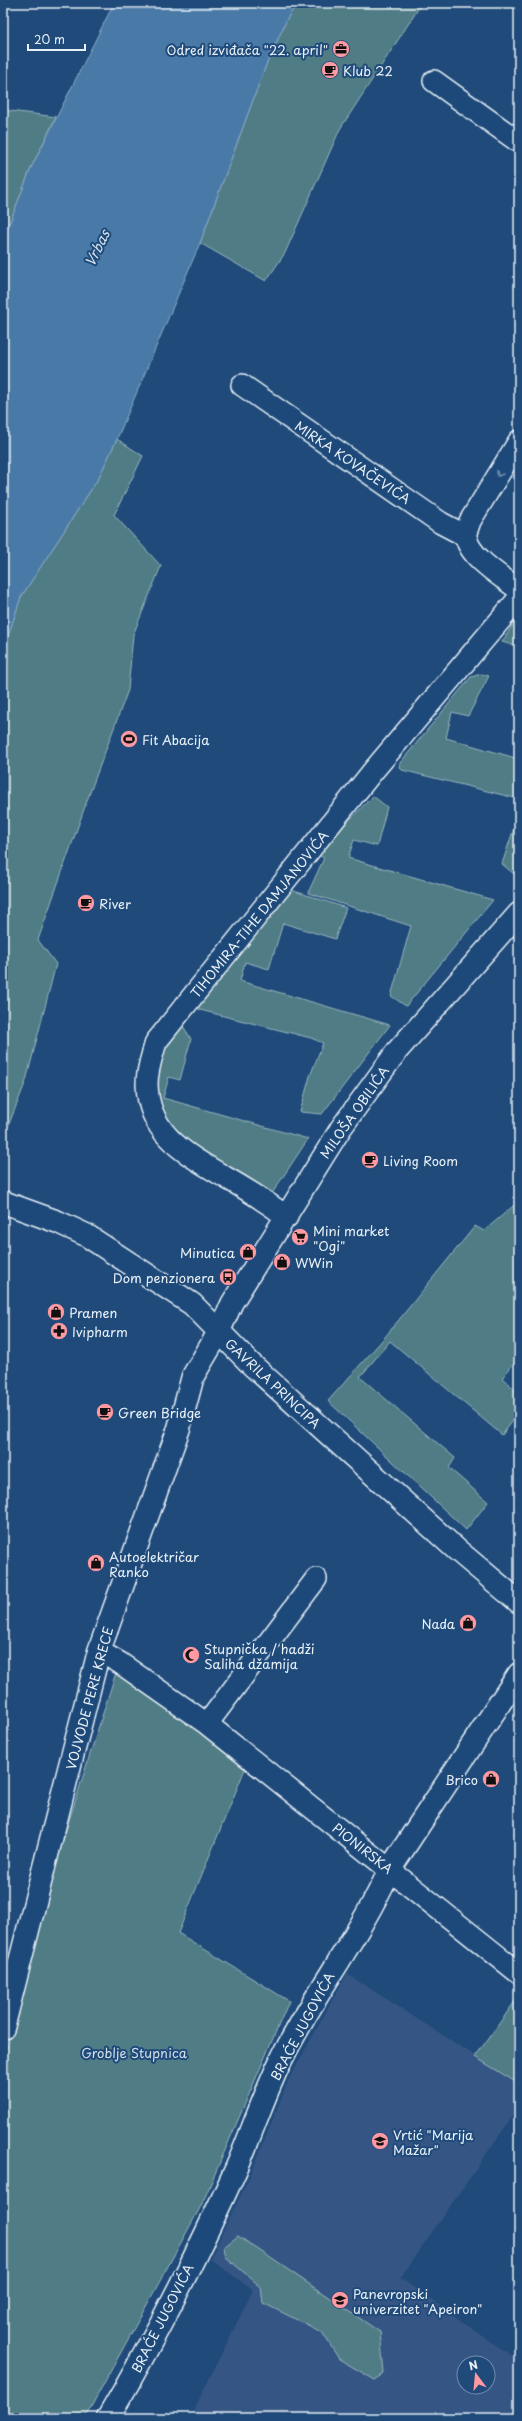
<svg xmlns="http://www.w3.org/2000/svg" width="522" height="2421" font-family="'Playpen Sans',sans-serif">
<rect width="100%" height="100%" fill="#1f4a7a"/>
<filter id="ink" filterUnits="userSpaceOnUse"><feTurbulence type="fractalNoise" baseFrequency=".025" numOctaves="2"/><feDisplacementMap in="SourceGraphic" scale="8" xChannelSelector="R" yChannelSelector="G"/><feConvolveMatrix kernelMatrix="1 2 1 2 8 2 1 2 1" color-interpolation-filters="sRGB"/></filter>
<g filter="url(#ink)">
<path fill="#365785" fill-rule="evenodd" d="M347,1974L519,2084V2107L400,2278L519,2361V2418H190L253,2290L210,2259L251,2174L289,2079ZM464,2363H488V2387H464Z"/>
<path fill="#4f7c85" stroke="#9cb6be" d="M297,3H422L340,129L285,253L266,281L200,243L266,65L287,19Z
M3,110L56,117L31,168L3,240Z
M117,439L143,456L114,515L161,566L133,635L128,690L89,795L38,940L56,964L26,1081L3,1139V651L21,597L98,479Z
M519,615V647L502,642Z
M481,674L489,676L468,716L452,712L446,738L519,759V799L402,770L399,767L400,763L471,677Z
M373,796L387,807L377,846L354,840L348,858L493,900L406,1006L391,996L411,926L308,893L324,858L316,854Z
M519,813V869L514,874L502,864Z
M285,888L346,908L335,939L283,923L269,969L245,962L240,981L390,1025L322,1114L300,1112L310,1076L323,1043L311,1038L200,1010L194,1006Z
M183,1026L191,1039L180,1080L169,1077L163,1098L308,1139L271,1195L187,1145L172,1129L157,1100L159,1060L162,1050L173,1033Z
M519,1201V1357L502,1378L519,1393V1413L502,1435L390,1341L360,1377L455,1458L449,1468L488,1502L466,1530L328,1401L385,1337L475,1226L484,1231Z
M117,1669L247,1764L178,1933L289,2001L202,2204L85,2418H3V2063L61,1846Z
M519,1996V2084L475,2057Z
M238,2236L380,2332L384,2374L375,2380L339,2359L322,2332L263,2303L261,2287L226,2257L224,2247Z"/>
<path fill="#4a7aa7" stroke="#89aac7" d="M114,3H297L287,19L266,65L200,243L117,439L98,479L21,597L3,651V240L31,168Z"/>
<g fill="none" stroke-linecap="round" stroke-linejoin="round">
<defs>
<path id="minor" d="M434,81L519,142
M242,385L441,523L466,536
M519,441L470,521C469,526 465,532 466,536C468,557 504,578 519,590
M287,1217C267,1202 246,1189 225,1177C187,1154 148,1135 147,1084C147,1069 152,1056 156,1042L373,771L519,598
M219,1332L232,1303L341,1128L397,1051L519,913
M99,1651L120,1663L207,1724L519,1973
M207,1724L316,1579"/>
<path id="tertiary" d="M3,2028L99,1651L179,1428L193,1376L219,1332
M108,2418C156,2337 198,2253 237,2167C252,2132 264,2095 281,2060C313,1995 360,1936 390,1869L519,1674"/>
<path id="secondary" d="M3,1202L58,1222L86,1235L192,1304L252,1365L457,1550L519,1602"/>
</defs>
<use href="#minor" stroke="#e8f1f8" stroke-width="24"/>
<use href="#tertiary" stroke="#e8f1f8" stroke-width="25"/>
<use href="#secondary" stroke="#e8f1f8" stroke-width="25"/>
<use href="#minor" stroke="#1f4a7a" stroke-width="21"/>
<use href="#tertiary" stroke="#1f4a7a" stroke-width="22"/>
<use href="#secondary" stroke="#1f4a7a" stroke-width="22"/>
</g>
<defs><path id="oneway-chevron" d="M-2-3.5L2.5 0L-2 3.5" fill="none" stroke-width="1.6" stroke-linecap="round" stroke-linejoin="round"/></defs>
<use stroke="#6f8dac" href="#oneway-chevron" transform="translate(499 474) rotate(121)"/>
</g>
<defs>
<symbol id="office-disc" viewBox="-11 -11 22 22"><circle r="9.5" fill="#ff9aa2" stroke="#1f4a7a"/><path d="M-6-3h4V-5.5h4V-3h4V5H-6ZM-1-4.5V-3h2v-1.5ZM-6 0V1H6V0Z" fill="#111"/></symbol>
<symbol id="cafe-disc" viewBox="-11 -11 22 22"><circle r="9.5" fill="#ff9aa2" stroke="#1f4a7a"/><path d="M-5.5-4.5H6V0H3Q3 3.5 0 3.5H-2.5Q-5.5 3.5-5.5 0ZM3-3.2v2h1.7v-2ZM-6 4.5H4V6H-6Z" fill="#111"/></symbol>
<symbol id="stadium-disc" viewBox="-11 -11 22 22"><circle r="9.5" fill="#ff9aa2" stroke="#1f4a7a"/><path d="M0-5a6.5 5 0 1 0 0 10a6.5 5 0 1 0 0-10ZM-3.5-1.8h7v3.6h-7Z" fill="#111"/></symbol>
<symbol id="supermarket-disc" viewBox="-11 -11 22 22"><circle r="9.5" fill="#ff9aa2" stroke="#1f4a7a"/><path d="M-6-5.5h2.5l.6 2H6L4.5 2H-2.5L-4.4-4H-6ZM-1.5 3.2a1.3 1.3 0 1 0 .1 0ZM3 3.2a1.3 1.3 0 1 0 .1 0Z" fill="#111"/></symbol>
<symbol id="shop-disc" viewBox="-11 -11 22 22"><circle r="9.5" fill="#ff9aa2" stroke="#1f4a7a"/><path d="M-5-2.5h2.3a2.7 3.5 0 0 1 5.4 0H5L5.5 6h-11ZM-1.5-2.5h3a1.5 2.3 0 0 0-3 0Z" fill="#111"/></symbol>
<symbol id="bus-disc" viewBox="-11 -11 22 22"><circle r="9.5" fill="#ff9aa2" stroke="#1f4a7a"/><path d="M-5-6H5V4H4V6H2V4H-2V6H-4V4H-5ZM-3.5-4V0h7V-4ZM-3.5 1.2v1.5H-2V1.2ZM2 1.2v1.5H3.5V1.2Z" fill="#111"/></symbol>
<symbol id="pharmacy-disc" viewBox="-11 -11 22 22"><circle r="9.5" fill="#ff9aa2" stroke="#1f4a7a"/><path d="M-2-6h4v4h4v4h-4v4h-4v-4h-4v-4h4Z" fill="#111"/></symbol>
<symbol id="mosque-disc" viewBox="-11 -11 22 22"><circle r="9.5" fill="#ff9aa2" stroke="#1f4a7a"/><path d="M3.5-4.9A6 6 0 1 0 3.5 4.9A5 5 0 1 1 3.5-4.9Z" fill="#111"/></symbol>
<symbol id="school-disc" viewBox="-11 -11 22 22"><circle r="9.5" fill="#ff9aa2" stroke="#1f4a7a"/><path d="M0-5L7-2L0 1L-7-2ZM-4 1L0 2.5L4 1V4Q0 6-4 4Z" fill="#111"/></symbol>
<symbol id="university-disc" viewBox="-11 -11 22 22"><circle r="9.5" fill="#ff9aa2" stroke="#1f4a7a"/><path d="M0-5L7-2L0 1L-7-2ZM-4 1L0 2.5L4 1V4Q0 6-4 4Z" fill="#111"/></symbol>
</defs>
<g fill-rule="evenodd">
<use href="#office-disc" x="331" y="39" width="20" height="20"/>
<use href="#cafe-disc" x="320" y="60" width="20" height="20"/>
<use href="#stadium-disc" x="119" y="729" width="20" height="20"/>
<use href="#cafe-disc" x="76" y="893" width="20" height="20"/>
<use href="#cafe-disc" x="360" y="1150" width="20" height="20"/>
<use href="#supermarket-disc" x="290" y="1227" width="20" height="20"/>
<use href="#shop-disc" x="238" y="1242" width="20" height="20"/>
<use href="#shop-disc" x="272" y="1252" width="20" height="20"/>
<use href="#bus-disc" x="218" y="1267" width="20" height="20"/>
<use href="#shop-disc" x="46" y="1302" width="20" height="20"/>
<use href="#pharmacy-disc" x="49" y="1321" width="20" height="20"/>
<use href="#cafe-disc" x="95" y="1402" width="20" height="20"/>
<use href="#shop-disc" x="86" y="1553" width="20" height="20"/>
<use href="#shop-disc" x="458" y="1613" width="20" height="20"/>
<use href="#mosque-disc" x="181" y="1645" width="20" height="20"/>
<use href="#shop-disc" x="481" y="1769" width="20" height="20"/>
<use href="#school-disc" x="370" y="2131" width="20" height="20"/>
<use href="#university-disc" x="330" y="2290" width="20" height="20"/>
</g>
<g text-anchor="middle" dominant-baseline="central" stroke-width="4" stroke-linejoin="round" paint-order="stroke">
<g font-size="13" fill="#e8f1f8" stroke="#1f4a7a" text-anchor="start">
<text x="328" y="49" text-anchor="end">Odred izviđača "22. april"</text>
<text x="343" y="70">Klub 22</text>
<text x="142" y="739">Fit Abacija</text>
<text x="99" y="903">River</text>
<text x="383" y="1160">Living Room</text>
<text x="313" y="1230">Mini market<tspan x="313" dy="15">"Ogi"</tspan></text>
<text x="235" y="1252" text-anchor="end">Minutica</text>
<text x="295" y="1262">WWin</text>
<text x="215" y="1277" text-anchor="end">Dom penzionera</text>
<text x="69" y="1312">Pramen</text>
<text x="72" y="1331">Ivipharm</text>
<text x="118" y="1412">Green Bridge</text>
<text x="109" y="1556">Autoelektričar<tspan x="109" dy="15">Ranko</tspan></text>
<text x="455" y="1623" text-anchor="end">Nada</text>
<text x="204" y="1648">Stupnička / hadži<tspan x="204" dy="15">Saliha džamija</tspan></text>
<text x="478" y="1779" text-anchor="end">Brico</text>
<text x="393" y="2134">Vrtić "Marija<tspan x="393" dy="15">Mažar"</tspan></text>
<text x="353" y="2293">Panevropski<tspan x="353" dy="15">univerzitet "Apeiron"</tspan></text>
</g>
<g font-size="13" fill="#e8f1f8" stroke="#1f4a7a">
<text transform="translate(353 462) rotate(34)">MIRKA KOVAČEVIĆA</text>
<text transform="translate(259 914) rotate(-51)">TIHOMIRA-TIHE DAMJANOVIĆA</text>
<text transform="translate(354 1112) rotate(-55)">MILOŠA OBILIĆA</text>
<text transform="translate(273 1383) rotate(43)">GAVRILA PRINCIPA</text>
<text transform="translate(89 1698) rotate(-75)">VOJVODE PERE KRECE</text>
<text transform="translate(363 1848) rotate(38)">PIONIRSKA</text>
<text transform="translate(302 2026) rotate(-62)">BRAĆE JUGOVIĆA</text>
<text transform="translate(162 2318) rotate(-63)">BRAĆE JUGOVIĆA</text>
</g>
<g font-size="13" fill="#d1dfe7" stroke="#1f4a7a">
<text x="134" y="2052">Groblje Stupnica</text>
</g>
<g font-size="14" font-style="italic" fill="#d0dfec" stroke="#1f4a7a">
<text transform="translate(97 248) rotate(-64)">Vrbas</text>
</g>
</g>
<rect width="522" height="2421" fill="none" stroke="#1f4a7a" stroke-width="16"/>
<rect x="8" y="8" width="506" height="2405" fill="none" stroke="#e8f1f8" stroke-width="1.5" filter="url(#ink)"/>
<g transform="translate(476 2375) rotate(344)"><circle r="19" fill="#1f4a7a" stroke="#6f8dac"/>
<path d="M0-3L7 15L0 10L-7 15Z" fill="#ff9aa2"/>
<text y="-6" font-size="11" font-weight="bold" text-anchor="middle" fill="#e8f1f8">N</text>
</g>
<path d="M28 44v6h57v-6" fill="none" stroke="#e8f1f8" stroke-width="2"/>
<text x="34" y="44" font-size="12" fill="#e8f1f8" stroke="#1f4a7a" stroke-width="3" paint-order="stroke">20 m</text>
</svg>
